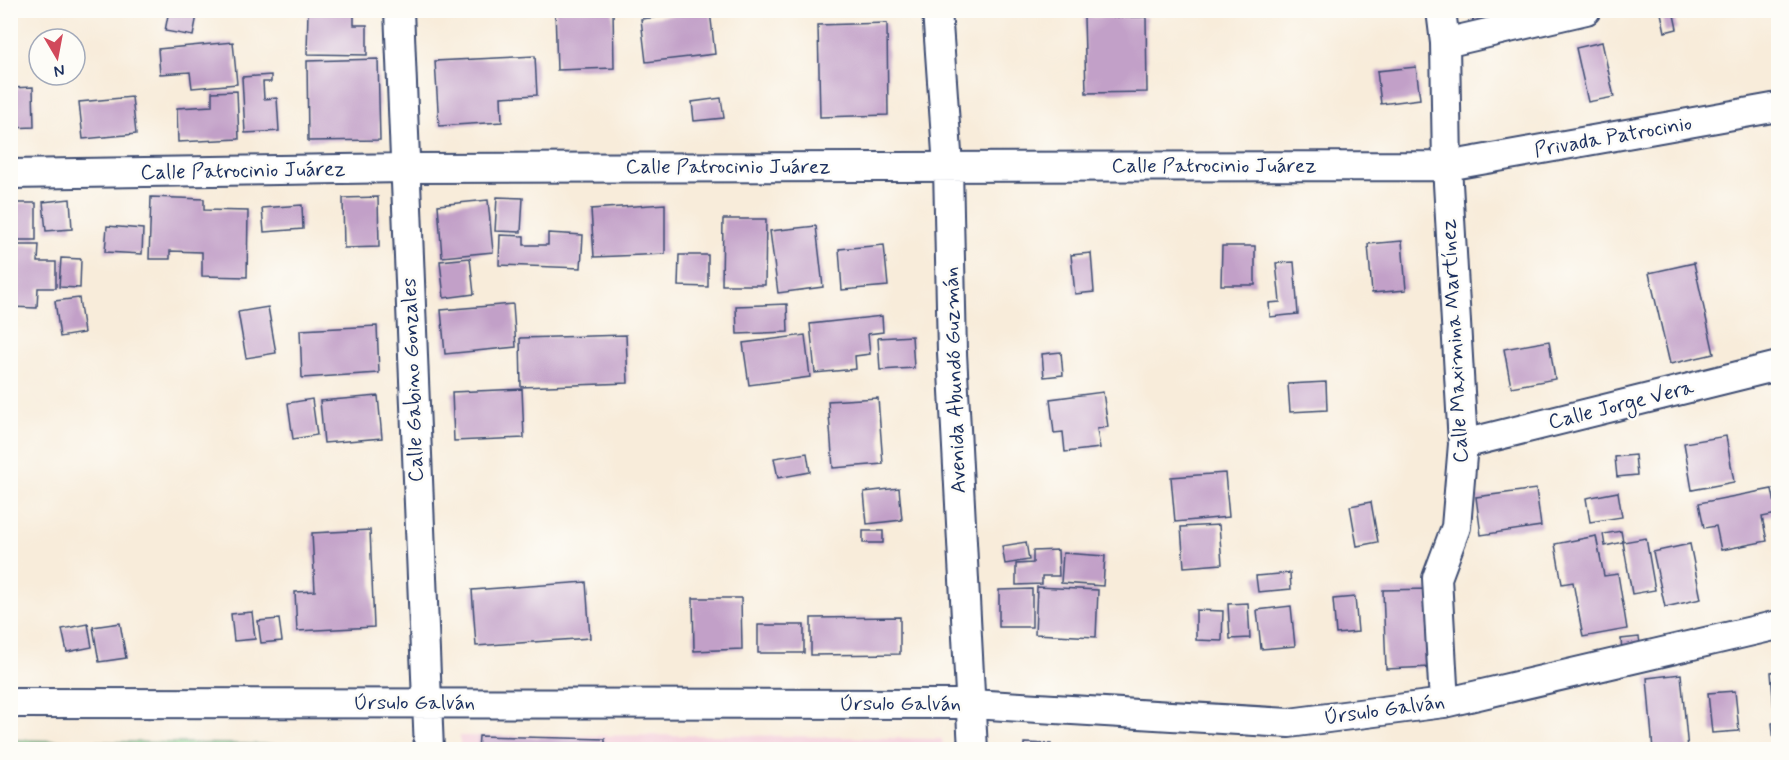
<svg xmlns="http://www.w3.org/2000/svg" width="1789" height="760" font-family="Mynerve,sans-serif">
<defs>
<pattern id="park-crowns" width="20" height="18" patternUnits="userSpaceOnUse" patternTransform="scale(1.5)"><rect width="20" height="18" fill="#89d18c"/><path d="M2 6a3 3 0 1 1 6 0M12 15a3 3 0 1 1 6 0" fill="none" stroke="#6faa76"/></pattern>
</defs>
<rect width="100%" height="100%" fill="#fdfcf7"/>
<filter id="ink" filterUnits="userSpaceOnUse"><feTurbulence type="fractalNoise" baseFrequency=".0167" numOctaves="2"/><feDisplacementMap in="SourceGraphic" scale="12" xChannelSelector="R" yChannelSelector="G"/><feConvolveMatrix kernelMatrix="1 2 1 2 8 2 1 2 1" color-interpolation-filters="sRGB"/></filter>
<filter id="wash" filterUnits="userSpaceOnUse"><feTurbulence type="fractalNoise" baseFrequency=".008" numOctaves="4" result="noise"/><feDisplacementMap in="SourceGraphic" scale="24" xChannelSelector="R" yChannelSelector="G"/><feGaussianBlur stdDeviation="1.35" result="paint"/><feColorMatrix in="noise" values="0 0 0 0 0 0 0 0 0 0 0 0 0 0 0 0 0 1.4 0 .05"/><feComposite in="paint" operator="in"/></filter>
<g filter="url(#wash)">
<rect width="100%" height="100%" fill="#f8ecda"/>
<path fill="#f4cfdc" d="M734,735L942,739L943,749L460,750V736Z"/>
<path fill="url(#park-crowns)" stroke="#528075" stroke-width="1.5" d="M11,740L399,747V749L11,750Z"/>
<g id="blocks">
<path fill="#c2a0c8" d="M169,10H198L193,36L165,31Z
M308,10H354V25H367V55L307,54Z
M555,10H613L614,68L557,70Z
M1472,10H1514L1515,17L1473,22Z
M1673,10L1677,29L1665,32L1661,13Z
M710,11L715,54L646,62L641,19Z
M1084,17H1146L1147,92L1086,93Z
M887,23L888,115L820,117L818,25Z
M233,42L237,84L192,88L190,72L160,74L158,49Z
M1602,42L1614,97L1588,102L1576,48Z
M535,56L537,95L501,97L502,122L439,126L435,61Z
M378,59L380,140L308,141L307,61Z
M1416,67L1420,99L1381,104L1377,71Z
M271,75V82H263L264,99L277,98L279,131L245,133L242,77Z
M33,87L34,127L10,128V88Z
M237,91L239,139L178,142L177,108L212,106V92Z
M132,97L136,134L83,139L79,102Z
M721,98L724,118L694,121L692,102Z
M151,197L204,199V210L248,211L247,277L202,276V252L170,251V259H149Z
M378,197L379,247L344,248L343,198Z
M497,197L523,198L521,232L495,231Z
M70,199L72,229L46,231L43,202Z
M488,200L493,252L442,257L438,205Z
M15,203H36V240H16Z
M665,204V254L594,257L591,209Z
M302,205L303,229L264,232L262,208Z
M723,219H766L765,285H722Z
M107,226L143,229L142,254L105,252Z
M816,226L823,287L778,293L770,231Z
M548,233L583,235L581,268L499,265L500,235L524,236V245H548Z
M1402,241L1406,290L1372,293L1368,244Z
M10,245H39L38,262H56V288H38L37,308L10,307Z
M884,245L888,286L842,290L839,249Z
M1222,246H1255V285H1221Z
M1091,253L1094,292L1075,294L1071,255Z
M679,255H708V287L678,286Z
M61,258L81,259L80,288L59,287Z
M470,258L474,294L444,298L440,261Z
M1294,262L1298,314L1270,317L1269,303L1280,302L1276,263Z
M1694,263L1714,354L1670,364L1649,273Z
M79,298L84,333L60,337L55,301Z
M513,304L516,347L445,354L441,310Z
M787,304L788,332L737,334L736,306Z
M268,307L276,353L246,358L238,312Z
M882,316L883,332L868,334L870,354L855,356L856,369L815,373L810,324Z
M377,326L379,373L302,378L300,330Z
M626,335L628,383L521,387L520,338Z
M805,335L810,377L749,385L743,343Z
M912,336L914,368L880,370L878,338Z
M1549,341L1555,379L1511,387L1504,349Z
M1061,352L1063,375L1044,377L1042,354Z
M1326,382L1327,410L1290,412L1288,384Z
M522,389L524,438L454,441L452,392Z
M1103,392L1108,427L1097,429L1100,448L1065,452L1063,432L1054,433L1050,399Z
M378,396L382,438L324,443L320,401Z
M878,398L883,464L833,468L828,401Z
M312,399L317,435L293,439L288,403Z
M1726,436L1734,482L1692,490L1684,443Z
M807,453L810,472L778,478L774,458Z
M1635,455L1637,475L1617,477L1615,457Z
M1225,473L1229,517L1175,522L1171,477Z
M899,488L902,520L867,524L864,492Z
M1536,489L1541,526L1481,535L1476,497Z
M1772,489L1777,514L1762,517L1767,541L1721,550L1716,526L1704,528L1699,503Z
M1618,492L1622,517L1590,522L1586,498Z
M1371,502L1378,542L1357,546L1350,506Z
M1219,525L1222,564L1184,567L1181,527Z
M370,530L374,627L297,631L295,592L315,591L312,533Z
M863,531H883V543H863Z
M1621,531L1623,542L1605,546L1603,534Z
M1596,536L1604,576L1618,574L1627,629L1583,637L1573,582L1562,584L1555,544Z
M1646,538L1655,590L1632,594L1623,542Z
M1026,542L1029,560L1005,564L1002,546Z
M1690,544L1701,599L1665,607L1653,552Z
M1058,550L1059,576H1042V584L1016,585V564L1033,563V551Z
M1063,553L1105,556L1103,586L1061,583Z
M1290,573L1291,589L1258,592L1256,576Z
M586,582L590,638L476,646L472,590Z
M1037,587L1098,590L1096,637L1035,634Z
M1032,589V627H999V590Z
M1429,589L1431,667L1386,669L1383,590Z
M1355,597L1358,632L1336,634L1333,599Z
M693,598H741L742,649L694,651Z
M1248,603L1250,638L1230,639L1228,604Z
M1291,606L1295,646L1261,649L1257,610Z
M1196,610L1223,611L1222,641L1196,640Z
M252,612L255,639L234,641L231,614Z
M900,617V654L811,655V618Z
M279,619L282,641L261,643L258,621Z
M120,623L126,658L99,662L93,627Z
M88,624L92,647L67,652L62,629Z
M758,625H804V653H758Z
M1639,637L1641,650L1622,652L1621,639Z
M1778,671V710L1774,711L1771,672Z
M1681,674L1688,750H1653L1647,678Z
M1735,691L1739,731L1712,733L1708,693Z
M1778,722V750H1775L1772,723Z
M479,736L605,739V750H478Z
M1024,743L1051,744V750H1024Z"/>
</g>
</g>
<g filter="url(#ink)">
<use href="#blocks" fill-opacity="0" stroke="#3c4b71" stroke-width="1.5"/>
<g fill="none" stroke-linecap="round" stroke-linejoin="round">
<defs>
<path id="street" d="M399,10L429,750
M937,10L948,167L952,353L973,750
M1441,10L1445,43L1447,166L1463,444L1456,527L1437,578L1444,703
M1445,43L1586,10
M10,174L405,168L1447,166L1778,107
M1463,444L1778,366
M10,703L972,704L1289,723L1444,703L1778,625"/>
</defs>
<use href="#street" stroke="#3c4b71" stroke-width="32"/>
<use href="#street" stroke="#fff" stroke-width="28"/>
</g>
</g>
<g text-anchor="middle" dominant-baseline="central" stroke-width="5" stroke-linejoin="round" paint-order="stroke">
<g font-size="21" fill="#1b2f5e" stroke="#fdfcf7">
<text transform="translate(1613 137) rotate(-10)">Privada Patrocinio</text>
<text x="1214" y="166">Calle Patrocinio Juárez</text>
<text x="728" y="167">Calle Patrocinio Juárez</text>
<text transform="translate(243 171) rotate(-1)">Calle Patrocinio Juárez</text>
<text transform="translate(1455 341) rotate(-93)">Calle Maximina Martínez</text>
<text transform="translate(413 380) rotate(-92)">Calle Gabino Gonzales</text>
<text transform="translate(955 380) rotate(-92)">Avenida Abundó Guzmán</text>
<text transform="translate(1621 405) rotate(-14)">Calle Jorge Vera</text>
<text x="414" y="703">Úrsulo Galván</text>
<text x="900" y="704">Úrsulo Galván</text>
<text transform="translate(1384 710) rotate(-8)">Úrsulo Galván</text>
</g>
</g>
<rect width="1789" height="760" fill="none" stroke="#fdfcf7" stroke-width="36"/>
<g transform="translate(57 57) rotate(170)"><circle r="28" fill="#fdfcf7" stroke="#a3aaba" stroke-width="1.5"/>
<path d="M0-4.5L10 22L0 15L-10 22Z" fill="#d1495b"/>
<text y="-9" font-size="16" font-weight="bold" text-anchor="middle" fill="#1b2f5e">N</text>
</g>
</svg>
